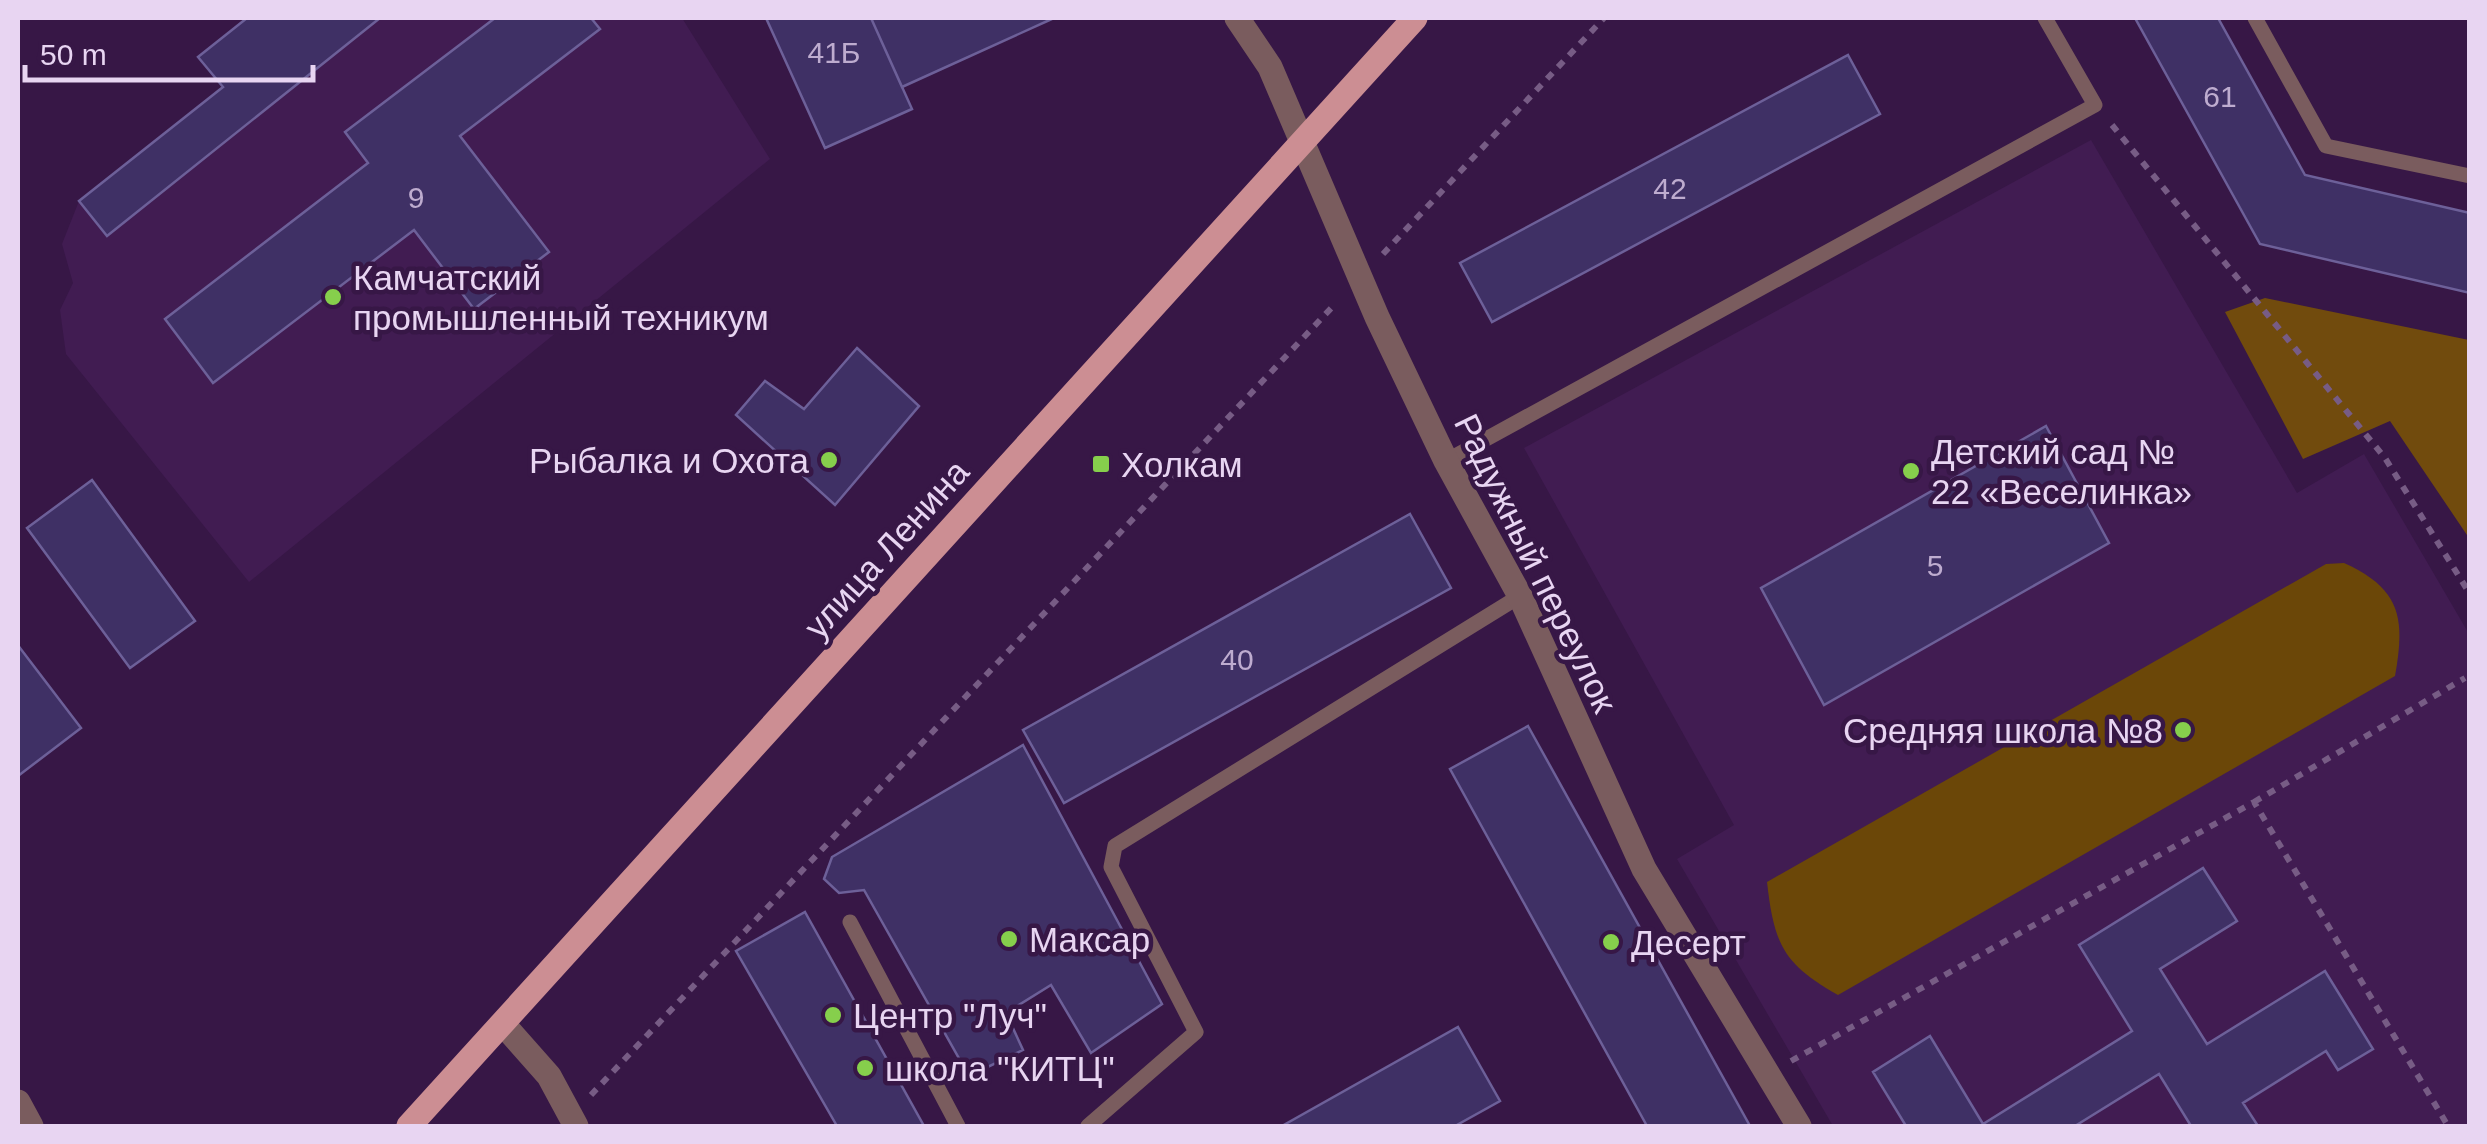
<svg xmlns="http://www.w3.org/2000/svg" width="2487" height="1144" font-family="Arial,sans-serif">
<rect width="100%" height="100%" fill="#371746"/>
<path fill="#411c52" d="M247,18H682L770,159L249,582L66,354L60,310L73,283L62,244L79,201L222,87L198,57Z
M2091,140L2297,493L2364,454L2469,634V1126H1833L1677,859L1734,825L1524,448Z"/>
<path fill="#6b4708" d="M2344,563C2402,589 2405,620 2395,676L1838,995C1783,964 1774,944 1767,882L2326,564Z"/>
<path fill="#714b0d" d="M2265,298L2469,340V538L2390,421L2303,459L2225,312Z"/>
<path fill="#3f3065" stroke="#6d6099" stroke-width="2.5" d="M247,18H380L107,236L79,201L223,87L198,57Z
M495,18H591L600,29L460,136L549,252L474,309L414,230L213,383L165,319L368,163L345,132Z
M766,18H871L912,109L825,148Z
M871,18H1054L902,87Z
M2135,18H2218L2305,175L2470,213V293L2260,244Z
M1848,55L1880,114L1492,322L1460,263Z
M857,348L919,406L835,505L736,415L765,381L804,409Z
M2046,426L2109,543L1824,705L1761,588Z
M92,480L195,621L130,668L27,528Z
M1410,514L1451,588L1064,803L1023,730Z
M20,648L81,728L18,776V650Z
M1528,726L1750,1126H1647L1450,769Z
M1023,745L1162,1004L1091,1053L1051,985L1006,1013L1023,1050L969,1076L864,890L839,893L824,879L832,857Z
M2203,868L2237,921L2160,969L2207,1044L2325,971L2373,1049L2338,1070L2326,1051L2243,1103L2258,1126H2191L2159,1074L2075,1126H1906L1873,1072L1930,1036L1983,1124L2132,1031L2079,945Z
M805,912L924,1126H837L736,951Z
M1458,1027L1500,1101L1455,1126H1282Z"/>
<g fill="none" stroke-linecap="round" stroke-linejoin="round">
<path stroke="#775c85" stroke-width="6" stroke-dasharray="8 8" stroke-linecap="butt" d="M2112,125L2385,458L2470,594
M1383,254L1604,18
M2254,802L2465,678
M1791,1061L2254,802L2448,1126
M591,1095L1336,303"/>
<path stroke="#7a5c5e" stroke-width="15" d="M2255,18L2326,146L2470,176
M1446,461L2095,105L2045,18
M850,922L958,1126
M1088,1126L1196,1032L1111,867L1115,846L1520,596"/>
<path stroke="#7a5c5e" stroke-width="25" d="M1237,18L1270,67L1377,317L1446,461L1520,596L1644,869L1799,1126
M503,1024L549,1076L576,1126
M18,1102L31,1126"/>
<path stroke="#cc8e93" stroke-width="25" d="M409,1126L1415,18"/>
</g>
<g fill="#86cf4c" stroke="#371746" stroke-width="4">
<circle cx="333" cy="297" r="10"/>
<circle cx="829" cy="460" r="10"/>
<rect x="1091" y="454" width="20" height="20" rx="5"/>
<circle cx="1911" cy="471" r="10"/>
<circle cx="2183" cy="730" r="10"/>
<circle cx="1009" cy="939" r="10"/>
<circle cx="1611" cy="942" r="10"/>
<circle cx="833" cy="1015" r="10"/>
<circle cx="865" cy="1068" r="10"/>
</g>
<g text-anchor="middle" dominant-baseline="central" stroke-width="9" stroke-linejoin="round" paint-order="stroke">
<g font-size="30" fill="#beaccf">
<text x="834" y="52">41Б</text>
<text x="2220" y="96">61</text>
<text x="1670" y="188">42</text>
<text x="416" y="197">9</text>
<text x="1935" y="565">5</text>
<text x="1237" y="659">40</text>
</g>
<g font-size="35" fill="#e8d5f2" stroke="#371746" text-anchor="start">
<text x="353" y="277">Камчатский<tspan x="353" dy="40">промышленный техникум</tspan></text>
<text x="1931" y="451">Детский сад №<tspan x="1931" dy="40">22 «Веселинка»</tspan></text>
<text x="809" y="460" text-anchor="end">Рыбалка и Охота</text>
<text x="1121" y="464">Холкам</text>
<text x="2163" y="730" text-anchor="end">Средняя школа №8</text>
<text x="1029" y="939">Максар</text>
<text x="1631" y="942">Десерт</text>
<text x="853" y="1015">Центр "Луч"</text>
<text x="885" y="1068">школа "КИТЦ"</text>
</g>
<g font-size="35" fill="#e8d5f2" stroke="#371746">
<text transform="translate(886 549) rotate(-48)">улица Ленина</text>
<text transform="translate(1536 563) rotate(64)">Радужный переулок</text>
</g>
</g>
<rect width="2487" height="1144" fill="none" stroke="#e8d5f2" stroke-width="40"/>
<path d="M25 65v15h288v-15" fill="none" stroke="#e8d5f2" stroke-width="5"/>
<text x="40" y="65" font-size="30" fill="#e8d5f2" stroke="#371746" stroke-width="8" paint-order="stroke">50 m</text>
</svg>
